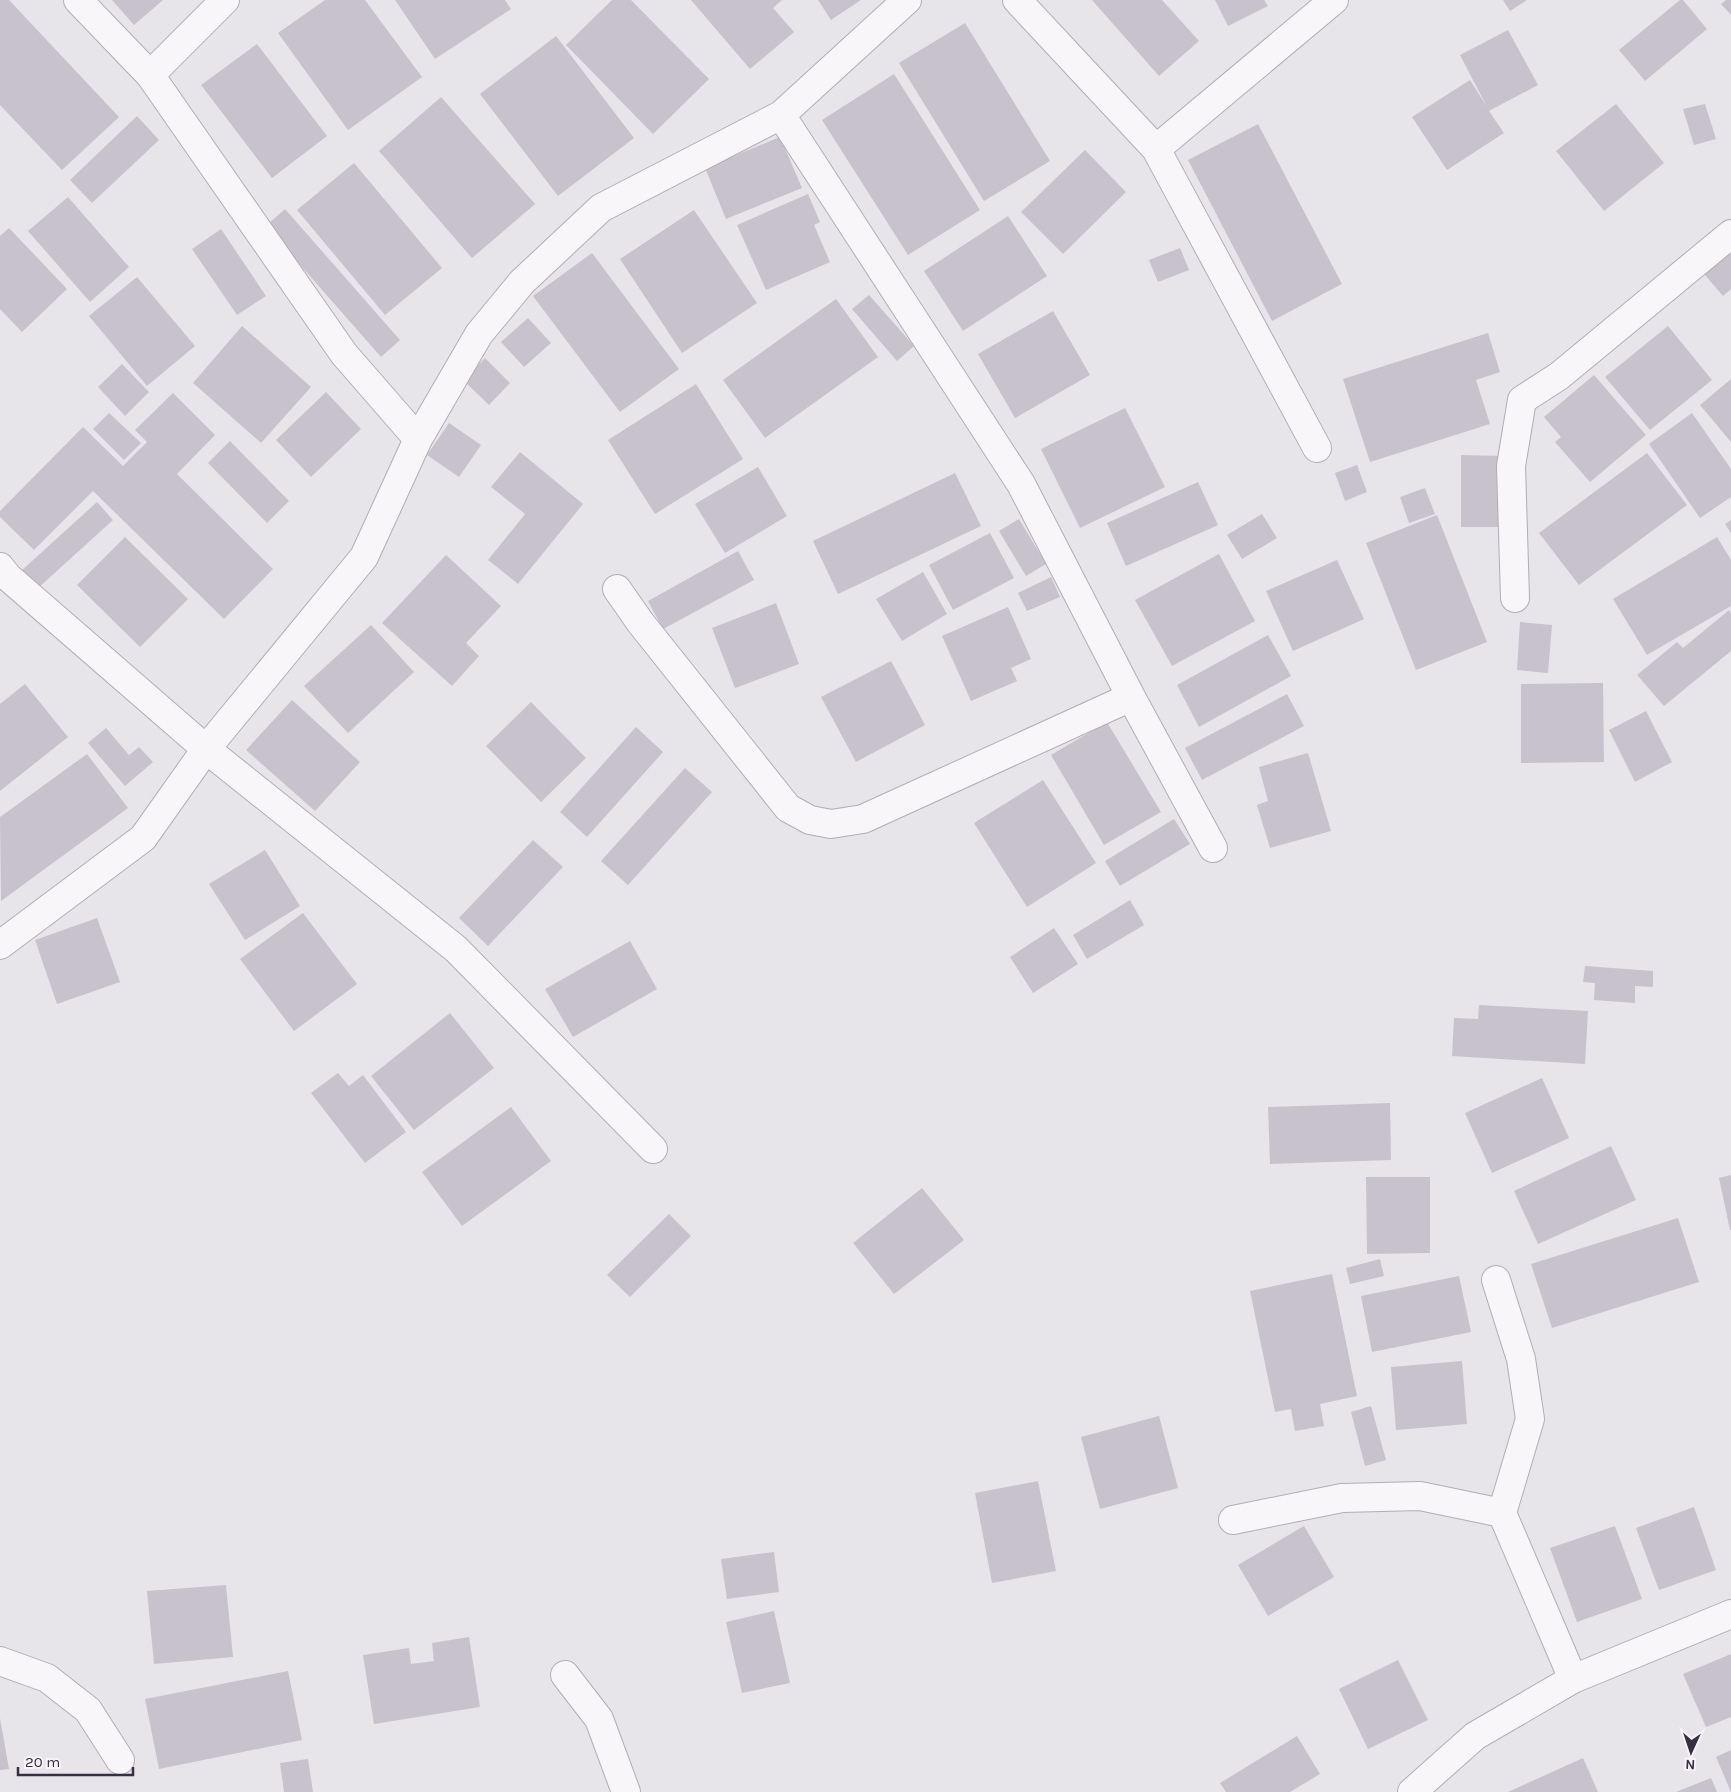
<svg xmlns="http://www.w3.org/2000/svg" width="1731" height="1792" font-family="Karla,sans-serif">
<rect width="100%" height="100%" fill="#e7e4ea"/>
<path fill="#c8c2cd" d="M0,0H9L119,117L62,170L0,105Z
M112,0H163L134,25Z
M325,0H365L422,77L348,130L278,33Z
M395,0H505L511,9L435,59Z
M612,0H631L709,79L653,134L566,45Z
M691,0H782L773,8L794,32L750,69Z
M818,0H861L831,20Z
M1092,0H1162L1199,41L1159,76Z
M1215,0H1264L1268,6L1228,26Z
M1503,0H1527L1510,11Z
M1680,0H1683L1707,29L1645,81L1619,50Z
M1726,0H1731V15L1721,4Z
M965,23L1050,161L984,201L899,63Z
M1508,30L1538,85L1489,111L1504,133L1447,170L1412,117L1470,80L1487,107L1460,55Z
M556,36L634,138L558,196L480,94Z
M257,44L327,136L272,178L201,85Z
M894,74L980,210L908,255L822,120Z
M441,97L535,204L472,258L379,151Z
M1616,104L1664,163L1604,211L1556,151Z
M1705,104L1716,139L1694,145L1683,109Z
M137,116L159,140L92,203L70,180Z
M1258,124L1342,284L1272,321L1188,160Z
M780,137L802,188L726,219L705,168Z
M1085,150L1126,192L1063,254L1021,212Z
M354,163L442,268L385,315L297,210Z
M808,194L820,222L814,225L830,262L766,290L737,225Z
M68,197L129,267L90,302L28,231Z
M285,209L400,340L381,357L266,226Z
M694,210L757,303L682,353L620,259Z
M1008,216L1047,276L963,331L924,271Z
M9,228L67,289L22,332L0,309V236Z
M221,229L266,296L237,315L192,249Z
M1731,241V289L1723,296L1699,268Z
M1180,248L1189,270L1158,282L1149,260Z
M592,253L679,369L620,412L533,296Z
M137,277L195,346L147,386L89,316Z
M869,295L914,346L897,361L852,309Z
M836,299L878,357L765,438L723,380Z
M1053,311L1090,375L1015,418L978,354Z
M528,318L551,343L524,367L501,342Z
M242,326L311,387L261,443L193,383Z
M1668,326L1712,380L1650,430L1605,377Z
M1488,333L1500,372L1476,380L1490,424L1370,462L1343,379Z
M485,358L510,383L489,405L463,380Z
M122,364L149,392L125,416L98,387Z
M1594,375L1646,435L1590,482L1555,442L1561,437L1544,417Z
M1731,379V442L1700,405Z
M696,384L743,459L655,514L608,440Z
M326,392L361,429L311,477L276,440Z
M173,393L215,435L177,474L273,569L224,619L93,491L34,550L0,517V511L83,427L123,466L147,442L135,430Z
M1125,408L1165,487L1080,528L1041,449Z
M109,413L141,443L124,460L93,429Z
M1692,413L1731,469V497L1700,518L1649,444Z
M449,423L481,445L459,477L427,455Z
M230,441L289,501L267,523L208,463Z
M520,452L583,504L518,584L488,560L525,514L491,487Z
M1647,453L1687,505L1579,585L1539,533Z
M1461,455L1503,456L1502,527H1461Z
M1357,465L1367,492L1345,501L1335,473Z
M758,467L787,516L725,553L695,504Z
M955,473L981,526L838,594L813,541Z
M1198,482L1218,525L1126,566L1107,523Z
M1425,488L1435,514L1409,523L1400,497Z
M97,502L113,520L37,589L21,571Z
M1262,514L1277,538L1242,559L1227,535Z
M1437,515L1487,642L1416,670L1366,543Z
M1019,519L1046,564L1026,576L999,531Z
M1731,520V533L1725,524Z
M990,533L1014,578L953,610L929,565Z
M125,537L188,599L140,647L77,585Z
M1717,537L1731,560V606L1647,655L1613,599Z
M738,551L754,580L663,629L648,601Z
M1219,554L1255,621L1172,666L1135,600Z
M446,555L501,606L466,643L479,656L452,686L382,623Z
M1337,560L1364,619L1293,651L1266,591Z
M923,572L947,614L902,641L876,599Z
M1051,577L1060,597L1027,611L1018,593Z
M776,603L799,664L735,688L712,628Z
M1008,607L1031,659L1011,668L1017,681L971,701L942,636Z
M1729,610L1731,613V651L1664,706L1637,675L1677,642L1683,648Z
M1520,622L1552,625L1548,673L1517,670Z
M371,625L414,672L348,733L304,686Z
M1268,635L1291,676L1199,727L1177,685Z
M891,661L925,725L856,762L821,697Z
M1603,683L1604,762L1521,763V684Z
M25,684L68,737L0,791V704Z
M1287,694L1304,726L1202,780L1185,748Z
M292,700L360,762L315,811L246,750Z
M531,702L586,758L541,802L486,746Z
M1646,711L1672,762L1635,782L1609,730Z
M1107,722L1161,812L1104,845L1051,755Z
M636,727L663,752L587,837L560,812Z
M106,728L129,755L139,747L153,762L125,786L88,743Z
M1308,753L1331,831L1270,848L1257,805L1268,801L1259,767Z
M87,754L128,808L1,901L0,817Z
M685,768L712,792L628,885L601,861Z
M1043,780L1096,863L1027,907L974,823Z
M1174,819L1190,844L1120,886L1105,861Z
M533,840L563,867L488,946L459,918Z
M265,850L300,906L245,940L209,884Z
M1130,900L1144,925L1087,959L1073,935Z
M303,913L357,984L294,1031L240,959Z
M97,918L120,982L57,1004L35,940Z
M1054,928L1078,964L1033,993L1010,957Z
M630,941L657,989L573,1037L545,989Z
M1585,966L1653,971V987L1635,986V1003L1594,1000L1595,983L1583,982Z
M1479,1005L1588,1011L1585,1064L1452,1056L1454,1018L1478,1019Z
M450,1013L494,1068L414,1130L371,1076Z
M338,1073L349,1086L363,1075L406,1132L365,1163L311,1093Z
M1542,1078L1569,1138L1492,1173L1465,1113Z
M1390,1103L1391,1160L1270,1164L1268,1107Z
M511,1107L551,1161L462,1226L422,1172Z
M1611,1146L1636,1200L1538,1244L1514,1191Z
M1731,1175V1230H1730L1719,1178Z
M1366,1177H1430V1253L1367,1254Z
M922,1188L964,1240L894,1294L853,1243Z
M669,1214L691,1236L630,1297L607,1275Z
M1678,1218L1699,1282L1552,1328L1531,1264Z
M1380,1259L1384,1276L1350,1284L1346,1268Z
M1332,1274L1357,1396L1320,1404L1324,1426L1295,1431L1291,1409L1275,1412L1250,1291Z
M1459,1276L1471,1332L1372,1352L1361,1296Z
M1462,1361L1467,1424L1396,1430L1391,1367Z
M1371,1406L1386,1460L1365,1466L1351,1412Z
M1159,1416L1178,1488L1100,1509L1081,1437Z
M1038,1481L1056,1571L992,1583L975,1493Z
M1694,1507L1716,1570L1659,1590L1636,1528Z
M1304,1526L1334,1577L1268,1616L1238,1565Z
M1615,1526L1642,1599L1577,1622L1550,1548Z
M774,1552L779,1592L727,1599L721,1559Z
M226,1585L233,1657L154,1664L147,1591Z
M774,1611L790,1683L742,1693L726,1622Z
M469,1637L480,1707L374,1724L363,1655L409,1648L411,1664L434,1661L432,1643Z
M1731,1654V1717L1706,1727L1683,1674Z
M1398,1660L1428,1720L1368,1749L1339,1689Z
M288,1671L302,1740L159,1769L145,1699Z
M0,1718L9,1769L0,1770Z
M1297,1736L1320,1774L1290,1792H1226L1220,1783Z
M1731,1750V1792L1716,1757Z
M1583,1758L1598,1792H1508Z
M308,1759L313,1792H284L280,1763Z
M1711,1778L1717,1792H1676Z"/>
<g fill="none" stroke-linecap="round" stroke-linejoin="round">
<defs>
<path id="minor" d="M78,0L150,75L344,354L418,439
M1017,0L1156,149
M150,75L225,0
M781,115L1021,484L1131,697L1213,848
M1317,448L1156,149L1334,0
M0,567L8,577L206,749L456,949L653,1149
M617,589L640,622L788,808L810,820L831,824L863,819L1131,697
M1515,598L1511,466L1522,400L1559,376L1731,234
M0,945L143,838L206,749L364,557L418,439L479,334L522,282L601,208L781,115L907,0
M1496,1280L1521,1359L1530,1419L1502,1513L1573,1679
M1233,1520L1342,1498L1420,1496L1502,1513
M0,1661L47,1678L88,1710L120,1760
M565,1675L599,1719L626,1792
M1412,1792L1475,1736L1573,1679L1731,1614"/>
</defs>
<use href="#minor" stroke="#b2adb7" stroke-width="30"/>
<use href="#minor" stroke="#f8f6f9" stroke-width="28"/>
</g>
<g transform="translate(1691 1752) rotate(183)" stroke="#f6f4f8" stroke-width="4" paint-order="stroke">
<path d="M0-4L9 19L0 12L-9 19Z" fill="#382e41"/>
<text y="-8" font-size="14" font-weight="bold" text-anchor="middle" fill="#382e41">N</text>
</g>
<path d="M18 1767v8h115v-8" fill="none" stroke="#382e41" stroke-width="2.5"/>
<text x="25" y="1767" font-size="15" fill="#382e41" stroke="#f6f4f8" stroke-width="4" paint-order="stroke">20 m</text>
</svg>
